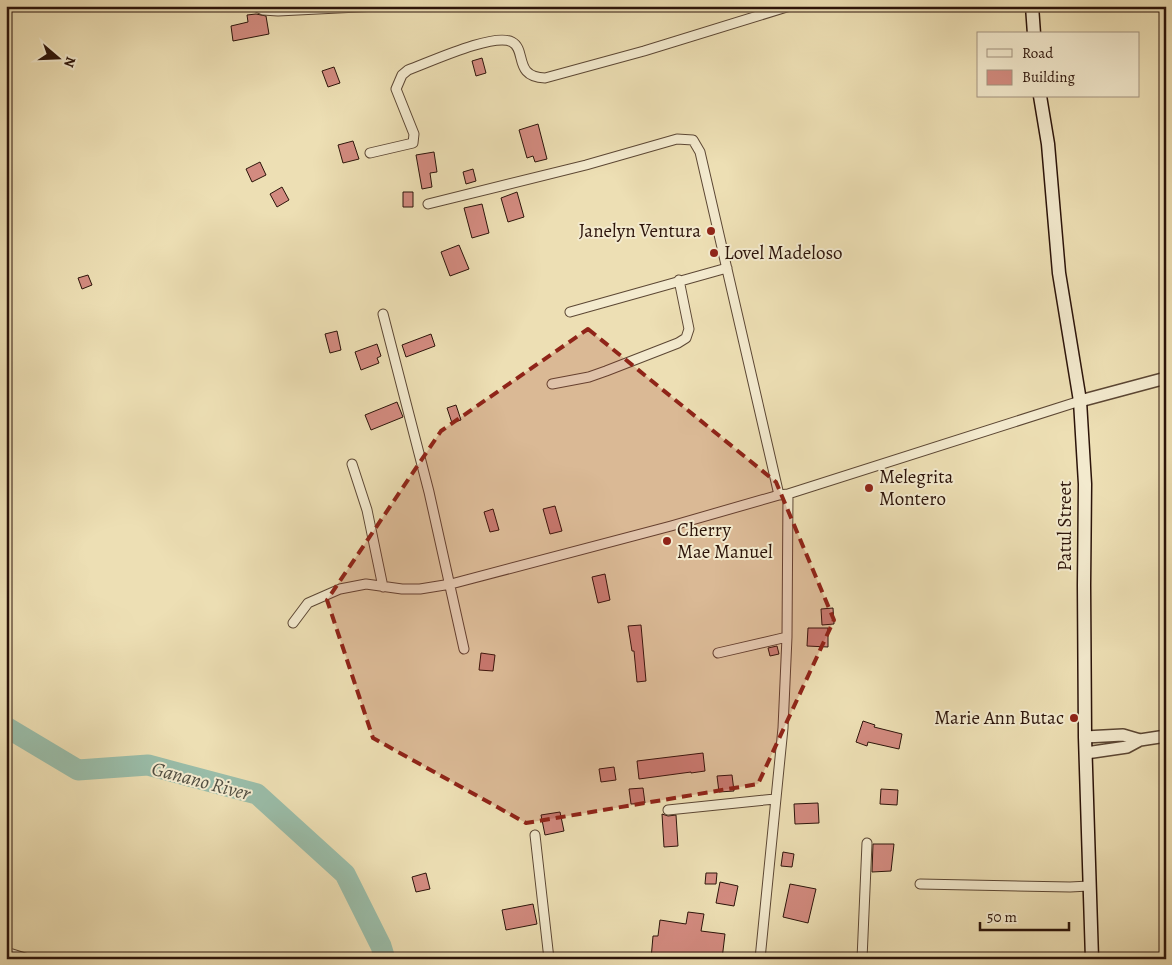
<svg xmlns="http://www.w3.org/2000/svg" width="1172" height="965" font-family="Alegreya,serif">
<rect width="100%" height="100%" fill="#eddfb4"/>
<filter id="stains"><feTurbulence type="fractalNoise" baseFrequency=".004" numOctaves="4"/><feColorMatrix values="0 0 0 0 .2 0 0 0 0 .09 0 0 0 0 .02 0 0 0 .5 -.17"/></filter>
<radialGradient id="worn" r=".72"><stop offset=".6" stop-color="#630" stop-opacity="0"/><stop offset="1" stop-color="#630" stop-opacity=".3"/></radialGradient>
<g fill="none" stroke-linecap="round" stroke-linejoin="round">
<path stroke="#9abda9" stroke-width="21" d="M6,727L78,770L148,765L257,794L345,874L381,946L385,959"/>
</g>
<path fill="#d38b80" stroke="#2c140a" d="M256,14L266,16L269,34L233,41L231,26L248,22L247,15Z
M482,58L486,73L476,76L472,61Z
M334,67L340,83L328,87L322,71Z
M538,124L547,159L535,162L533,156L527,158L519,130Z
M353,141L359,159L343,163L338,145Z
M434,152L437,172L430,173L432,187L422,189L416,155Z
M260,162L266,175L252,182L246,169Z
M473,169L476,181L466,184L463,172Z
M282,187L289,200L277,207L270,194Z
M403,192H413V207H403Z
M517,192L524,217L508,222L501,198Z
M482,204L489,233L472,238L464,208Z
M459,245L469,269L450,276L441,252Z
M88,275L92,285L82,289L78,278Z
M337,331L341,350L330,353L325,334Z
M431,334L435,346L406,357L402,345Z
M377,344L381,356L377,358L379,363L361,370L355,352Z
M397,402L403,417L371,430L365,415Z
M456,405L461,420L452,423L447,408Z
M555,506L562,531L550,534L543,509Z
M493,509L499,530L490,532L484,512Z
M605,574L610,600L598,603L592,577Z
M833,608L834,624L822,625L821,609Z
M641,625L646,681L637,682L634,651H632L628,626Z
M808,628H828V647L807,646Z
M777,646L779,654L770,656L768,648Z
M481,653L495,655L493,671L479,670Z
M863,721L875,725L874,727L902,734L899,749L868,742L867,746L856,742Z
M703,753L705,771L691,773V772L639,779L637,761Z
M614,767L616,780L601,782L599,769Z
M732,775L734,791L719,792L717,776Z
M643,788L645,803L631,804L629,789Z
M881,789L898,790L897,805L880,804Z
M818,803L819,823L795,824L794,804Z
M560,812L564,831L545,835L541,815Z
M662,814L668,816L676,815L678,846L664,847Z
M873,844H894L891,871L872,872Z
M783,852L794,854L792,867L781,866Z
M426,873L430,889L416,892L412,877Z
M706,873H717L716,884H705Z
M720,882L738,886L734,906L716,903Z
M790,884L816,889L808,923L783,917Z
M533,904L537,924L506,930L502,910Z
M688,912L704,914L701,931L725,934L722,959H651L653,936H658L660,920L686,924Z"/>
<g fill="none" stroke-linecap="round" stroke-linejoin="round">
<defs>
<path id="minor" d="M255,6L263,10L278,11L378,6
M370,153L413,143L414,134L396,89L402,75L408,70C428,63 494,32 512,42C527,50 513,77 545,78L644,51L790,6
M428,204L586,165L677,139L693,140L700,152L779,495
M570,312L727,268
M383,314L429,492L464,649
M552,384L589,377L606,371L678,343L686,338L689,329L679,280
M352,464L367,510L383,587
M293,623L308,603L340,589L366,584L402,589H420L451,584L671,526L779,495L788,494L1080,401
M718,653L787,637
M668,810L775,799
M535,835L549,959
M920,884L1070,887L1089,886
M6,952L28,959
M760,959L783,728L787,637L788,494
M862,959L867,843"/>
<path id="tertiary" d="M1080,401L1166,378
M1085,737L1123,735L1140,740
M1086,753L1127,747L1140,740L1166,736"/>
<path id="secondary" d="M1032,6L1034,34
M1040,96L1048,144L1059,273L1080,401L1085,484L1084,585L1085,737L1092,959"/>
</defs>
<use href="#minor" stroke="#5c4734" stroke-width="11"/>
<use href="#tertiary" stroke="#5c4734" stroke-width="14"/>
<use href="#secondary" stroke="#2c140a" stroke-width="15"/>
<use href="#minor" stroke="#f3eace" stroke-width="9"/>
<use href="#tertiary" stroke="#f3eace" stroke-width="11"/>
<use href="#secondary" stroke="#f3eace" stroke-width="12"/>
</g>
<path fill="#8f2418" fill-opacity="0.2" stroke="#8f2418" stroke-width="4" stroke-dasharray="10 6" stroke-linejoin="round" d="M588,329L776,482L834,620L758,784L526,823L373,738L327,600L441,431Z"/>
<g fill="#8f2418" stroke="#f3eace" stroke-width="2">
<circle cx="711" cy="231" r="5"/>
<circle cx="714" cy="253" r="5"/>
<circle cx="869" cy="488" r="5"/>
<circle cx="667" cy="541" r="5"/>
<circle cx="1074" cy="718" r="5"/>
</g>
<g text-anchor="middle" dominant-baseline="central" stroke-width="4" stroke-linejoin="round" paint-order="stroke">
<g font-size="19" fill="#2c140a" stroke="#f3eace" text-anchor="start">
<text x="701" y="231" text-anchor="end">Janelyn Ventura</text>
<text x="724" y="253">Lovel Madeloso</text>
<text x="879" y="477">Melegrita<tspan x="879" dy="22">Montero</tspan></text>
<text x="677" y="530">Cherry<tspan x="677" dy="22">Mae Manuel</tspan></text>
<text x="1064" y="718" text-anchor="end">Marie Ann Butac</text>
</g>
<g font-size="19" fill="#2c140a" stroke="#f3eace">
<text transform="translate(1065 526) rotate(-90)">Patul Street</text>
</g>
<g font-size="20" font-style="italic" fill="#524f42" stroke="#f3eace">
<text transform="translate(201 781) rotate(15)">Ganano River</text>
</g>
</g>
<rect width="1172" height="965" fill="none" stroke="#eddfb4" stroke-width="25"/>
<rect x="8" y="8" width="1157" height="950" fill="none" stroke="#2c140a" stroke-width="2.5"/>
<rect x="12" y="12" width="1147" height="940" fill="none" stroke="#2c140a"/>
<rect x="977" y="32" width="162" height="65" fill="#f3eace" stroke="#a39480"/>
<rect x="987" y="49" width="25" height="8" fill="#f3eace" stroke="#a39480"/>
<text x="1022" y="58" font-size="15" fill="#2c140a">Road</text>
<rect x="987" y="70" width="25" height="15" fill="#d38b80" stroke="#a39480"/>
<text x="1022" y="82" font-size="15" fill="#2c140a">Building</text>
<g transform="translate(58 58) rotate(109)" stroke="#f3eace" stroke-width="4" paint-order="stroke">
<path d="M0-4L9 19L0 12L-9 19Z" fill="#2c140a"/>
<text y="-8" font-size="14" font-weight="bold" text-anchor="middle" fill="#2c140a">N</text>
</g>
<path d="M980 922v8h89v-8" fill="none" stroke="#2c140a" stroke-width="2.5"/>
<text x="987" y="922" font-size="15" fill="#2c140a" stroke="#f3eace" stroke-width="4" paint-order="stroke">50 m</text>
<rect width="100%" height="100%" filter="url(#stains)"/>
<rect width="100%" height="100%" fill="url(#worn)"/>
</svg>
